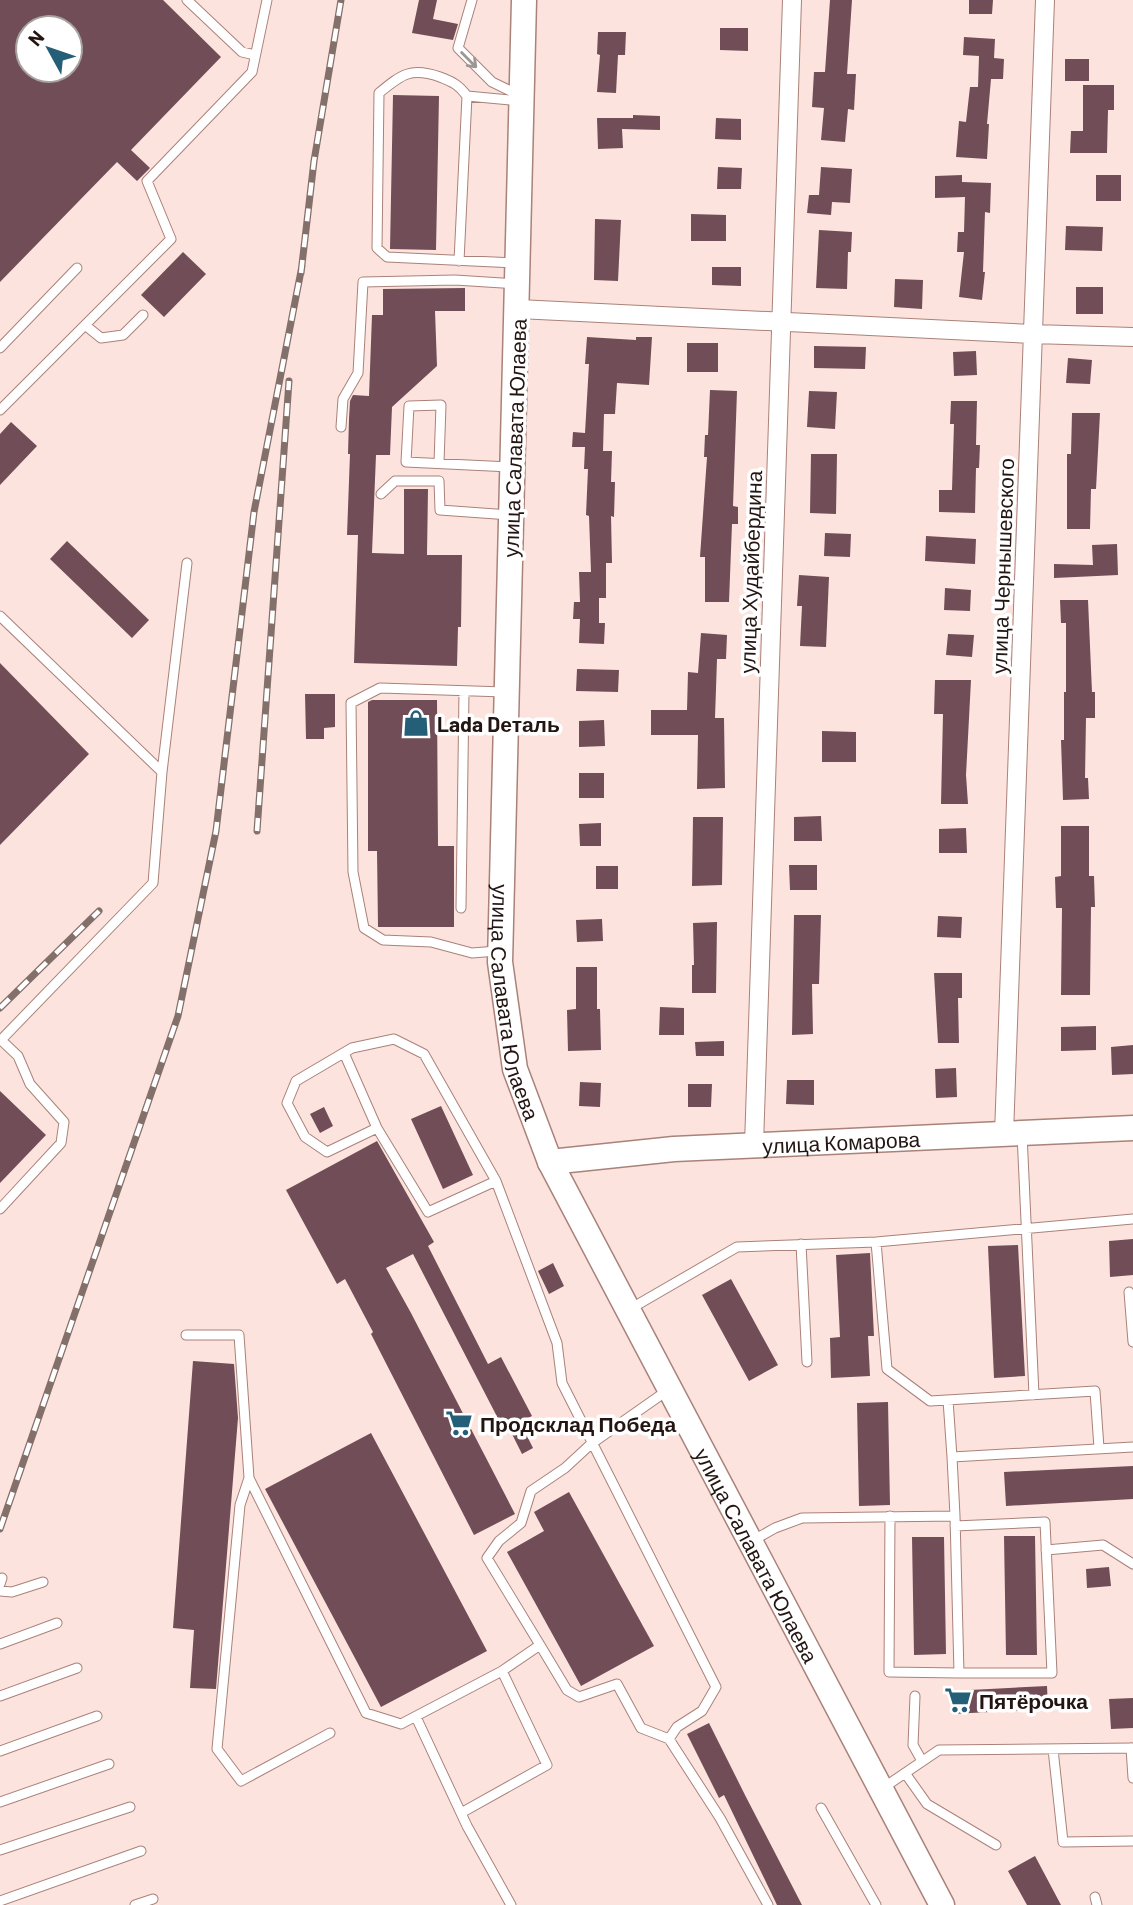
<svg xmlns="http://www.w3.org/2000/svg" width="1133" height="1905" font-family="Barlow,sans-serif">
<rect width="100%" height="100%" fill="#fde3dd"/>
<path fill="#704d57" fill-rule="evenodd" d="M0,0H163L221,57L131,150L150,168L137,181L117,162L0,282ZM28,28H70V70H28Z
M419,0H437L433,19L458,24L453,40L412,33Z
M830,0H852L847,74H856L854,110L848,109L845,142L821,140L824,108L812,107L814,72H825Z
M969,0H993L992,14H969Z
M720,28H748V51L720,50Z
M598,32H626L625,55H618L616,93L597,92L600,55L597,54Z
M964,37L995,39L994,58L1004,59L1003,79H991L987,124H989L987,159L956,157L959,121L966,122L970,87H978L979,56L963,55Z
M1065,59H1089V81H1065Z
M1083,85H1114V110H1108L1107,153H1070L1071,131H1083Z
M393,95L439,96L436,250L390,249Z
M633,115L660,116V130L622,129L623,148L598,149L597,118H633Z
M716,118L741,119V140L715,139Z
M718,167L742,168L741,189H717Z
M821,167L852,169L850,203L832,202L831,215L807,213L809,195H819Z
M962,175V182L991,183L990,213L985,212L983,272H985L982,300L959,297L964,252H957L958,232H964L965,197L935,198V176Z
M1096,175H1121V201H1096Z
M691,214L726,215V241H691Z
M595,219L621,220L618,281L594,280Z
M1066,226L1103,227L1102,251L1065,250Z
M819,230L852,232L851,252H848L847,289L816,288Z
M183,252L206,274L164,317L141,295Z
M712,267H741V286L712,285Z
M895,279L923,280L922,309L894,307Z
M1076,287H1103V314H1076Z
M465,288V311H435L437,366L392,407L390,455H376L372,553L404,554V489H428L427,555H462L461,627H458L457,666L354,663L358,535H347L350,454H348L349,419L350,401L353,395L369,396L372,315H383V289Z
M587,337L636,340V337H652L649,385L617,383L615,414H604L603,451H612L611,482H615L614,517L611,516L612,563H606V598H599V623H605L604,644L579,643L580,619H573L574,602H580L579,572H591L589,516L586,515L588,469H584L585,447H572L573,432L585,433L589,364H585Z
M687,343H718V372H687Z
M814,346L866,347L865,369L814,368Z
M976,351L977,375L954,376L953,352Z
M1068,358L1092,360L1090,384L1066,383Z
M710,390L737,391L733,506L738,507V524H732L729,602H705V557H700L707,457H704L705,435H708Z
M809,391L837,392L835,429L807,427Z
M951,401H977L976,445H980L979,468H976L975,513L939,512V490H952L954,424H950Z
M1072,413H1100L1096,489H1091L1090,529H1067V454H1071Z
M11,422L37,446L0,485V434Z
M811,454H837L836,514L810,513Z
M825,533L851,534L850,557L824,556Z
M926,536L976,539L975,564L925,561Z
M67,541L149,620L132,638L50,559Z
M1117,544L1118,575L1054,578V564L1093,565L1092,545Z
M799,575L829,577L826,647L800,646L802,606H797Z
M945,588L971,590L970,611L944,610Z
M1060,600H1088L1092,692H1095V718H1086L1085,778H1088L1089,799L1063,800L1061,740H1064V692H1066V623H1061Z
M701,633L727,635L726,659H717L715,718H724L725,788L697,789L698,735H651V710H687L688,672L698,673Z
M948,634L974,635L972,657L946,655Z
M0,663L89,754L0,845Z
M577,669L619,670L618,692L576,691Z
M935,680H971L966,775L968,804H941L943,714H934Z
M305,694H335V727L324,728V739H306Z
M372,700H437L438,846H454V927H378L377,851H368V702Z
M604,720L605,746L579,747V721Z
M822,731L856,732V762H822Z
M579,773H604V798H579Z
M821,816L822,841H794V817Z
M693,817H723L722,885L692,886Z
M601,823V846H580L579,824Z
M1061,826H1089V876H1094L1095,907H1091L1090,995H1061L1062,908H1056L1055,877L1061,876Z
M966,828L967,853H939V829Z
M789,865H817V890H790Z
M596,866H618V889H596Z
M794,915H821L819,984H812L813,1034L792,1035Z
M938,916L962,917L961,938L937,937Z
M602,919L603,941L577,942L576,920Z
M717,922L716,993H692V965H694L693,923Z
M576,967H597V1009H600L601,1050L568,1051L567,1010L576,1009Z
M934,973H962V998H958L959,1043H938Z
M660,1007L684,1008V1035H659Z
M1096,1026V1050L1061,1051V1027Z
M724,1041V1056H696L695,1042Z
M1133,1045V1074L1112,1075L1111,1047Z
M956,1068L957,1097L936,1098L935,1069Z
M787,1080H814V1105L786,1104Z
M580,1082L601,1083L600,1107L579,1106Z
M688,1084H712L711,1107H688Z
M0,1091L46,1135L0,1183Z
M441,1106L473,1175L443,1189L411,1119Z
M324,1107L333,1126L320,1133L310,1114Z
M377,1141L434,1242L428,1246L488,1364L501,1357L532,1416L520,1422L533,1448L522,1454L511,1432L506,1434L413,1254L386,1268L411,1313L515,1514L474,1535L371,1334L373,1332L345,1279L337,1284L286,1190Z
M1133,1239V1275L1110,1277L1109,1241Z
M1018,1245L1025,1376L994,1378L988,1246Z
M870,1253L874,1336H868L870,1376L831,1378L830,1338L840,1337L836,1255Z
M553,1263L564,1286L549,1294L538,1271Z
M731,1279L778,1365L749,1381L702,1295Z
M193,1361L234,1364L238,1418L216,1689L190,1688L194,1630L173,1628Z
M888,1402L890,1505L859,1506L857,1403Z
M371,1433L487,1651L381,1707L265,1489Z
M1133,1466V1499L1006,1506L1004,1472Z
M569,1492L654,1646L581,1686L507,1552L544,1531L534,1512Z
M1004,1536H1035L1037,1655H1006Z
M912,1537H944L946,1654L914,1655Z
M1109,1567L1111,1586L1087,1588L1086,1569Z
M1047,1686L1048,1709L952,1714L951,1691Z
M1133,1698V1728L1111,1729L1109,1699Z
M709,1723L746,1797L802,1905H777L724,1795L719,1798L687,1734Z
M1035,1856L1061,1905H1027L1008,1871Z"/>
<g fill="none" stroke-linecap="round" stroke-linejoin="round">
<defs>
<path id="lane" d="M187,0L242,52L255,55
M472,0L458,48L492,82L519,95
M459,261L467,96
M515,263L387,257L377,248L379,93C402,74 411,67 440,77C453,82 459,85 467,96L521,101
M85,325L101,338L123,335L143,315
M0,348L77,268
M0,410L171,239L147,181L252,72L267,0
M341,427L343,399L358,373L363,282L455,280L516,284
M439,463L441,405L409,406L406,462L511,467
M381,494L395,481H439L440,510L510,515
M0,616L162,772L187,563
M461,908L464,691
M497,951L472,953L431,942L383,940L364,928L353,872L351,703L380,688L505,692
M0,1041L153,883L162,772
M344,1053L377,1128L327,1152L305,1137L287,1103L296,1081L352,1048L394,1039L424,1054L496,1181L557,1343L562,1383L716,1687L702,1711L677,1727L669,1739L720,1818L768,1905
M377,1128L428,1212L496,1181
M1022,1134L1034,1395
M0,1209L61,1143L64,1122L30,1084L18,1056L1,1040
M876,1242L887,1369L930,1401L1095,1391L1099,1448
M801,1244L807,1362
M1129,1292L1133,1342
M630,1309L737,1247L876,1242L1133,1219
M186,1335H239L249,1478L366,1713L401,1724L502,1671L540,1645L487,1558L499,1541L521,1523L531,1491L565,1468L591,1444L668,1390
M948,1400L952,1457
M249,1478L240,1505L217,1749L241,1781L330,1733
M890,1516L889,1672L959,1673
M955,1516L952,1457L1133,1447
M752,1541L775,1528L802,1518L955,1516L959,1673H1052L1045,1522L955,1526
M1046,1550L1103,1545L1133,1564
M0,1584L2,1578
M0,1591L12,1592L43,1582
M0,1644L57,1623
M540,1645L567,1690L579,1697L617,1684L641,1728L669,1739
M0,1696L77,1668
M915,1696L913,1745L922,1761
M416,1717L467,1826L511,1905
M1131,1748L1133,1778
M1053,1749L1063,1842L1133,1841
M0,1751L97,1716
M905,1773L927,1804L996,1845
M883,1788L939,1750L1133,1748
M0,1802L109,1764
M821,1808L876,1905
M461,1813L547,1765L502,1671
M0,1850L130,1807
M1095,1897L1097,1905
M0,1901L141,1851
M135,1905L153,1899"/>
<path id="street" d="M518,309L1033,334L1133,337
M1004,1134L1045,0
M754,1145L792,0"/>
<g id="secondary">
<path id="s1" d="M524,0L500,962L515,1069L550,1162L942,1905"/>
<path id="s2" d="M550,1162L674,1149L1133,1128"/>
</g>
</defs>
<use href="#lane" stroke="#a9827a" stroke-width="11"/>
<use href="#street" stroke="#a9827a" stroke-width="20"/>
<use href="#secondary" stroke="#a9827a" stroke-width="27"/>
<use href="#lane" stroke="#fff" stroke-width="9"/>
<use href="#street" stroke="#fff" stroke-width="18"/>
<use href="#secondary" stroke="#fff" stroke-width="24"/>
<defs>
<path id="rail" d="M301,273L314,161L341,0
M257,831L289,381
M0,1008L99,911
M0,1529L178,1016L216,831L254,512L302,266"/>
</defs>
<use href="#rail" stroke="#83706b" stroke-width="7"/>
<use href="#rail" stroke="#fff" stroke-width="4.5" stroke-dasharray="13" stroke-linecap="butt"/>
</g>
<defs><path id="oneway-shaft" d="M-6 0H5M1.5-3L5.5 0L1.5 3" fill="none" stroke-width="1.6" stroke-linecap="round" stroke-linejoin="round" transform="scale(1.75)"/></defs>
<use stroke="#9c9694" href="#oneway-shaft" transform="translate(469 60) rotate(45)"/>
<defs>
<symbol id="shop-bare" viewBox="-9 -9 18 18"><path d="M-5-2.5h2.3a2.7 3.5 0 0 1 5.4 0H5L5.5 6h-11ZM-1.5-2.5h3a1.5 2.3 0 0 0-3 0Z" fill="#245e77" stroke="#fff" stroke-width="2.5" paint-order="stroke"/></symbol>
<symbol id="supermarket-bare" viewBox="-9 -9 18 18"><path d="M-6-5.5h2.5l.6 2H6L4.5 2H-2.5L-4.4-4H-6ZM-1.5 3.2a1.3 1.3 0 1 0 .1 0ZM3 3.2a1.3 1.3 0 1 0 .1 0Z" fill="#245e77" stroke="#fff" stroke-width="2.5" paint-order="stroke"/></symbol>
</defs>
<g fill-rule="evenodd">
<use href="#shop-bare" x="397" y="704" width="38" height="38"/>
<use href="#supermarket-bare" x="440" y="1404" width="38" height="38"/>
<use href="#supermarket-bare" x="939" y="1681" width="38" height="38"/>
</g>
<g text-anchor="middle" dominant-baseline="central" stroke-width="7" stroke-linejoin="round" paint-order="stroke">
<g font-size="21" fill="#231512" stroke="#fff">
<text transform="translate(514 438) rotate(-88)">улица Салавата Юлаева</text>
<text transform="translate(1002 566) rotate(-88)">улица Чернышевского</text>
<text transform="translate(750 572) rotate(-88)">улица Худайбердина</text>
<text stroke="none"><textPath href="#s1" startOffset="1004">улица Салавата Юлаева</textPath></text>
<text stroke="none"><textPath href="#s2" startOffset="292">улица Комарова</textPath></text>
<text stroke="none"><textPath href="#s1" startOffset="1614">улица Салавата Юлаева</textPath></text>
</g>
<g font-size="21" font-weight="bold" fill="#231512" stroke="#fff" text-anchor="start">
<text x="437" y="723">Lada Dеталь</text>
<text x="480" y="1423">Продсклад Победа</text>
<text x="979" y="1700">Пятёрочка</text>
</g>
</g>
<g transform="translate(49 49) rotate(310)"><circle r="33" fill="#ffffff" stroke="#a7a1a0" stroke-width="2"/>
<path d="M0-5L12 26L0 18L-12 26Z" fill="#245e77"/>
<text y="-10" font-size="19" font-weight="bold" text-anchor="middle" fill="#231512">N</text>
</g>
</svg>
